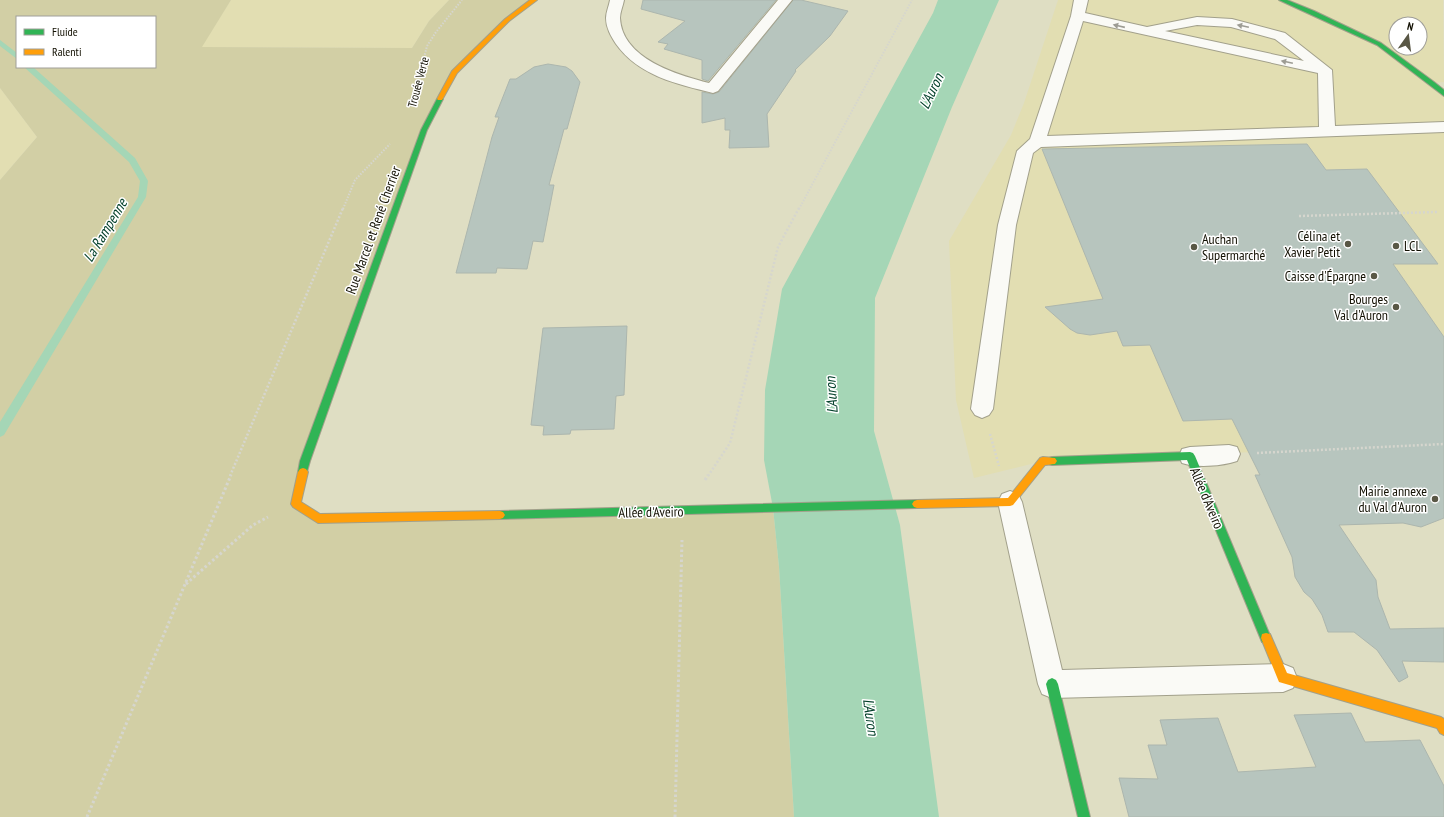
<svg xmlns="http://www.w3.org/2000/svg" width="1444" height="817" font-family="'PT Sans Narrow',sans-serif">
<rect width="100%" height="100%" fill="#dfdec3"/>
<path fill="#e2deb2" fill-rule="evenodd" d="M231,0H449L429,21L412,48L201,47Z
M1058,0H1443L1444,82L1433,83L1444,94V444L1043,461L974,478L956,400L949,241L1011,135L1024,103ZM1396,24H1420V48H1396Z
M0,88L37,137L0,180Z"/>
<path fill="#d2cfa5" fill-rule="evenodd" d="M0,0H231L202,47L412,48L429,21L449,0H534L454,72L424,130L296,504L318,519L773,508L779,567L794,817H0V180L37,137L0,88ZM17,17H155V67H17Z"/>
<path fill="#a5d6b6" d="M938,0H999L952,107L875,298L874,431L900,525L939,817H794L779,567L773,508L764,460L765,390L782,289L933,13Z"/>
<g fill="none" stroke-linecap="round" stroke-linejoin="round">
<path fill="#a5d6b6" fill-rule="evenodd" d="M0,40L17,53V59L0,46Z
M24,67H33L135,158L148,181L146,197L4,435L0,437V422L138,197L140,181L129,162Z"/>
</g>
<path fill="#b7c5be" stroke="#acb6ae" d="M643,0H776L708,81L702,79V60L664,49L668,44L658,42L685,21L641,9Z
M793,0H801L848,11L830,36L795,70L796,71L767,114L769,147L729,148L730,130H725V118L702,123V92L713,94L719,92Z
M548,64L566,67L572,71L580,82L567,129H564L549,185H554L543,242L533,241L527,269L497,268L496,273H456L492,137L499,117H495L510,79H516L534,67Z
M1307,144L1326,170L1367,169L1438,264H1393L1444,337V518L1421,527L1403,523L1339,525L1376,580L1378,597L1390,629L1444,628V662L1402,661L1408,677L1399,682L1377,650L1354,632H1328L1322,615L1312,599L1304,592L1295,577L1292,557L1255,475H1260L1232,419L1183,421L1150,345L1123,346L1117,331L1090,335L1077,333L1070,329L1045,307L1103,299L1042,149Z
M627,326L624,395L616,396L614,429L571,430L570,434L543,435L544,426L531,425L543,328Z
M1351,713L1365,742L1420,740L1444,786V817H1129L1119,778L1158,779L1148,745H1167L1160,720L1218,718L1238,772L1316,767L1294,715Z"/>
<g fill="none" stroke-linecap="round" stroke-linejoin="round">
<defs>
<path id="lane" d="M610,0H624C623,6 620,12 620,18C622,59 678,75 709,83L778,0H792L718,91L713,93C677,84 639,76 616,44C611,36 606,28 606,18C606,12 609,6 610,0Z
M1074,0H1088L1085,13L1147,27L1197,17L1232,19L1285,33L1332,70L1335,126L1444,122V132L1041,147L1033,153L1016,225L993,409L989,415L982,418L975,415L971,409L998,225L1017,151L1030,139L1071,16ZM1083,21L1318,73L1319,127L1047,136ZM1197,25L1231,27L1275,39L1304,61L1165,31Z
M1229,445L1237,447L1240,454L1237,461C1223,466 1196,468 1182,463L1179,456L1182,449L1190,447Z"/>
<path id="street" d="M1010,491L1018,494L1022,502L1062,670L1283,664L1293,668L1297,678L1293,688L1283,692L1052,698L1042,694L1038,684L998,502L1002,494Z"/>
<path id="fast" d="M1279,0H1287L1314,11L1381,43L1434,82L1444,90V96L1377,45Z
M440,97L443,99L427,130L310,461L306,475L303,476L300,475L298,472L300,461L421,130L437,99Z
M1190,452L1193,453L1195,456L1271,638L1270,642L1266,643L1262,642L1187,460L1052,465L1049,464L1047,461L1049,458L1052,457Z
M917,500L920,501L922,504L920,507L917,508L500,519L497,518L495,515L497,512L500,511Z
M1052,678L1056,680L1058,684L1090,817H1078L1046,684L1048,680Z"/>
<path id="slow" d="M530,0H537L509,21L457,73L442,100H438L437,99L452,71L505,19Z
M1043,457L1055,458L1057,461L1055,464L1045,465L1013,505L1010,506L917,508L914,507L912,504L914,501L917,500L1008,498L1040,458Z
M303,468L306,469L308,472L301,502L320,514L500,511L503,512L505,515L503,518L500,519L318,523L293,507L291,504L298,472L300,469Z
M1266,633L1270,634L1287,673L1441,717L1444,719V735L1440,733L1437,728L1279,682L1261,638L1262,634Z"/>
</defs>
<use href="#lane" stroke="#a2a08b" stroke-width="2"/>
<use href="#street" stroke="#a2a08b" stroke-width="2"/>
<use href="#fast" stroke="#a2a08b" stroke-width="2"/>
<use href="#slow" stroke="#a2a08b" stroke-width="2"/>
<path stroke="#d6d6ce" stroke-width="2" stroke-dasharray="1.5 1.5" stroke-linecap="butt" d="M419,78L427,46L436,32L462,0
M343,209L355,180L390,144
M799,209L912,0"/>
<path stroke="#d6d6ce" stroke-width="2.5" stroke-dasharray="2 2" stroke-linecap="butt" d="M1299,216L1437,212
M990,434L999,466
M1257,453L1444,444
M230,476L343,208
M708,476L730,443L778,247L799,208"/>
<path stroke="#d6d6ce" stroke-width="3" stroke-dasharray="2.5 2.5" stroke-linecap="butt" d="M705,480L708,475
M186,584L253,525L268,517
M87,817L231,475
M675,817L682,540"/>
<use href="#lane" fill="#fafaf6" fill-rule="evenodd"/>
<use href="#street" fill="#fafaf6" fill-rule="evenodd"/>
<use href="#fast" fill="#30b455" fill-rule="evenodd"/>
<use href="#slow" fill="#ff9f0a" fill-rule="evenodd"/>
</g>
<defs><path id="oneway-solid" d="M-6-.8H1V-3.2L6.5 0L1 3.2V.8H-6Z"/></defs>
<g fill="#9d9c94">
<use href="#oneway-solid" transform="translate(1119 26) rotate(-167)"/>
<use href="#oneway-solid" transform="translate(1243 26) rotate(-168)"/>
<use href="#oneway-solid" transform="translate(1287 62) rotate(-168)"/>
</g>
<g fill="#595745" stroke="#fff" stroke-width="1.5">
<circle cx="1348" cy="244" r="4"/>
<circle cx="1396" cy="246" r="4"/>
<circle cx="1194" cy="247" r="4"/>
<circle cx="1374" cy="276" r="4"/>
<circle cx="1396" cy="307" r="4"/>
<circle cx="1435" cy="499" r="4"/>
</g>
<g text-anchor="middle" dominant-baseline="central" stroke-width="3" stroke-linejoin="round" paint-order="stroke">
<g font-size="12" fill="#110f01" stroke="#fff">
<text transform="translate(418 82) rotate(-75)">Trouée Verte</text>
</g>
<g font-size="14" fill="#110f01" stroke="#fff">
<text transform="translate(373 230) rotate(-70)">Rue Marcel et René Cherrier</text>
<text transform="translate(1207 498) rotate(67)">Allée d'Aveiro</text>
<text transform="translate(651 512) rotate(-1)">Allée d'Aveiro</text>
</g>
<g font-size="14" fill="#110f01" stroke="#fff" text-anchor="end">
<text x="1340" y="236">Célina et<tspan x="1340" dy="16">Xavier Petit</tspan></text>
<text x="1202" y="239" text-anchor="start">Auchan<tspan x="1202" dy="16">Supermarché</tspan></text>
<text x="1404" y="246" text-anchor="start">LCL</text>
<text x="1366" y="276">Caisse d'Épargne</text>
<text x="1388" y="299">Bourges<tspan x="1388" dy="16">Val d'Auron</tspan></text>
<text x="1427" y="491">Mairie annexe<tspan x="1427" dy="16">du Val d'Auron</tspan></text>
</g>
<g font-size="15" font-style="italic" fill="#04412b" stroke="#fff">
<text transform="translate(931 91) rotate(-64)">L'Auron</text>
<text transform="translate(105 230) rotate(-59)">La Rampenne</text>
<text transform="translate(831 395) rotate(-94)">L'Auron</text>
<text transform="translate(871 717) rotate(82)">L'Auron</text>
</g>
</g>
<rect x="16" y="16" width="140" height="52" fill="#ffffff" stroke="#a09f99"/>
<rect x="24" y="29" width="20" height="6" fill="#30b455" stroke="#a09f99"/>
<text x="52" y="36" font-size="12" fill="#110f01">Fluide</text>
<rect x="24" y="49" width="20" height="6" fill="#ff9f0a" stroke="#a09f99"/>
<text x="52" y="56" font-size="12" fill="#110f01">Ralenti</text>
<g transform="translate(1408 36) rotate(14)"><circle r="19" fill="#ffffff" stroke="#a09f99"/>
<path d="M0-3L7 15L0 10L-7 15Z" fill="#595745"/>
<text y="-6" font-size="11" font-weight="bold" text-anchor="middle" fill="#110f01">N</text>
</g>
</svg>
